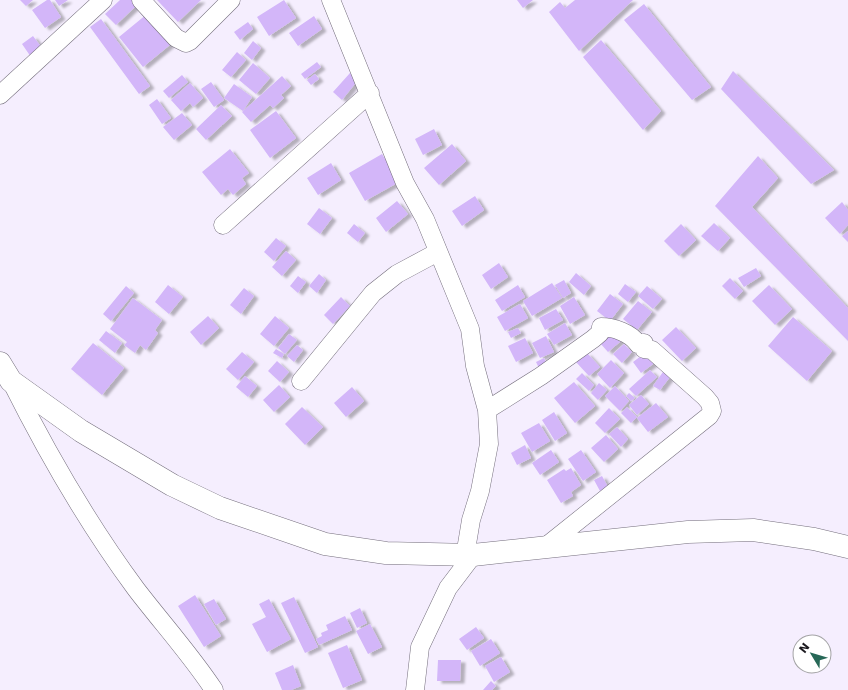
<svg xmlns="http://www.w3.org/2000/svg" width="848" height="690" font-family="'DejaVu Sans',sans-serif">
<defs>
<filter id="shadow"><feDropShadow dx="4.5" dy="2.5" stdDeviation="1" flood-color="#0004"/></filter>
</defs>
<rect width="100%" height="100%" fill="#f5eefe"/>
<path fill="#d3b6f9" filter="url(#shadow)" d="M20,0H33L26,6Z
M47,0H50L61,17L45,28L32,10Z
M55,0H68L59,6Z
M120,0H135L138,4L116,25L105,14Z
M157,0H201L178,22Z
M284,0L296,18L269,36L257,17Z
M517,0H533L523,8Z
M575,0H633L579,51L549,12L560,2L565,8Z
M644,4L711,87L692,100L624,20Z
M147,14L171,44L143,67L119,37Z
M314,16L322,29L298,46L289,33Z
M101,19L150,86L139,94L90,27Z
M248,22L253,29L240,40L234,32Z
M33,36L42,48L31,57L22,44Z
M601,40L661,111L643,130L583,57Z
M253,41L261,48L252,60L244,53Z
M237,52L246,60L231,77L222,70Z
M317,62L321,67L305,79L301,74Z
M253,63L270,78L256,94L239,80Z
M733,71L834,170L811,184L721,89Z
M350,73L358,80L342,100L333,92Z
M315,74L319,79L311,85L307,80Z
M182,75L188,82L169,98L163,91Z
M282,76L291,86L281,95L284,98L273,108L270,105L251,122L242,112Z
M211,82L224,100L214,107L201,89Z
M190,83L203,98L193,107L190,103L181,111L171,100Z
M234,84L252,97L243,111L224,98Z
M157,99L171,118L162,124L149,105Z
M221,105L232,116L206,140L196,129Z
M276,111L296,138L270,158L250,130Z
M182,113L192,125L174,140L163,127Z
M434,129L442,145L423,155L415,139Z
M452,144L466,161L439,185L424,168Z
M230,149L249,173L242,178L246,184L233,195L228,189L221,195L202,172Z
M382,154L399,182L365,201L349,173Z
M758,156L778,178L752,207L848,308V341L715,206Z
M331,163L341,180L318,195L307,178Z
M475,196L484,210L462,226L452,211Z
M397,201L408,214L386,232L376,218Z
M842,202L848,210V225L840,234L825,218Z
M319,208L332,218L320,234L307,224Z
M714,223L730,238L718,251L701,236Z
M354,224L365,233L358,242L347,233Z
M681,224L696,240L679,256L664,241Z
M848,231V242L842,236Z
M276,238L286,246L274,261L264,252Z
M286,251L296,260L282,276L272,267Z
M499,263L508,277L491,289L482,275Z
M756,268L761,276L744,287L738,278Z
M576,273L591,286L584,295L569,282Z
M319,274L326,280L317,293L309,286Z
M298,276L306,282L298,293L290,286Z
M730,278L743,291L735,299L722,286Z
M564,280L571,293L563,298L555,285Z
M552,283L562,298L532,316L523,301Z
M625,284L636,292L628,302L618,294Z
M168,285L183,297L169,314L155,302Z
M518,285L525,297L502,311L495,300Z
M769,285L792,309L775,325L752,301Z
M126,286L134,293L111,321L103,314Z
M647,286L662,299L653,309L638,296Z
M244,288L254,296L241,314L230,305Z
M610,294L623,304L610,321L597,311Z
M341,297L350,306L333,324L324,315Z
M574,297L585,315L570,324L560,306Z
M133,298L162,320L155,330L158,333L146,350L140,345L135,353L124,345L127,342L110,329Z
M638,301L652,312L637,330L623,319Z
M520,304L528,318L505,331L497,317Z
M556,309L563,320L545,330L539,318Z
M208,316L219,328L201,345L190,332Z
M275,316L289,328L274,346L260,334Z
M793,317L832,351L807,381L768,346Z
M565,323L572,335L554,345L547,334Z
M676,327L696,348L682,361L662,340Z
M518,328L521,333L511,338L508,332Z
M106,331L122,343L115,353L99,340Z
M614,332L621,341L608,352L600,343Z
M289,334L297,340L285,354L278,348Z
M546,336L554,352L540,358L532,343Z
M525,338L533,353L516,362L508,346Z
M93,343L124,368L102,395L71,369Z
M624,344L632,352L622,363L613,354Z
M297,345L303,350L294,362L287,356Z
M276,349L284,354L282,358L273,353Z
M649,350L657,361L641,373L633,362Z
M242,352L254,362L238,380L226,369Z
M587,353L600,367L589,376L576,362Z
M544,358L547,364L539,368L536,362Z
M611,360L624,373L610,388L597,374Z
M277,361L289,372L280,382L268,371Z
M650,370L657,377L636,396L629,389Z
M663,372L670,377L660,390L653,386Z
M582,373L594,385L589,391L576,379Z
M245,376L257,386L248,397L236,387Z
M574,382L595,406L575,423L554,398Z
M599,383L607,390L598,400L591,393Z
M279,385L290,397L274,412L263,400Z
M615,386L629,401L620,411L605,396Z
M352,387L364,401L346,417L334,403Z
M629,393L635,398L631,401L626,396Z
M641,395L649,404L637,415L629,405Z
M656,403L668,417L648,432L637,418Z
M302,407L323,427L305,445L285,424Z
M627,407L637,417L631,423L621,413Z
M609,408L620,419L605,433L595,423Z
M554,412L567,433L555,441L542,420Z
M539,423L550,441L532,452L521,433Z
M617,427L628,439L621,447L609,434Z
M606,435L618,449L604,462L591,448Z
M525,445L531,458L517,465L511,453Z
M551,450L559,462L540,475L532,463Z
M581,450L596,472L583,481L568,459Z
M571,468L581,485L571,492L573,496L561,503L547,480L564,469L566,471Z
M602,476L608,487L600,491L594,480Z
M195,595L221,636L204,647L178,606Z
M294,597L318,647L305,653L281,603Z
M214,599L226,619L216,625L204,604Z
M269,599L291,639L267,652L252,624L266,617L259,604Z
M360,608L367,623L357,628L350,613Z
M345,616L352,630L319,645L316,639L322,636L321,633L328,630L326,625Z
M370,624L382,647L368,654L356,631Z
M476,627L484,638L467,650L459,639Z
M491,639L500,653L480,666L471,651Z
M347,645L362,680L343,688L328,653Z
M501,657L510,672L494,682L485,666Z
M438,660H461L460,681H437Z
M293,665L301,686L291,690H282L275,673Z
M491,681L496,686L492,690H483Z"/>
<g fill="none" stroke-linecap="round" stroke-linejoin="round">
<defs>
<path id="minor" d="M141,0L176,38L186,43L190,41L231,0
M331,0L405,183L425,219L470,329L475,366L487,410L489,444L480,491L471,520L465,556
M0,95L103,0
M223,225L370,93
M11,381C47,453 88,524 136,589C162,623 191,655 214,690
M301,381L373,293L397,274L438,252
M487,410L541,376L593,339L600,333L601,327C613,327 631,333 638,344L644,343V349L652,350L705,397L710,403L712,411L709,416L544,548
M415,690L420,647L448,588L473,555"/>
<path id="tertiary" d="M0,363L11,381L81,431L172,485L220,508L325,544L386,553L473,555L688,532L753,530L814,539L848,547"/>
</defs>
<use href="#minor" stroke="#746e7c" stroke-width="19"/>
<use href="#tertiary" stroke="#746e7c" stroke-width="23"/>
<use href="#minor" stroke="#fff" stroke-width="18"/>
<use href="#tertiary" stroke="#fff" stroke-width="22"/>
</g>
<g transform="translate(812 654) rotate(308)"><circle r="19" fill="#ffffff" stroke="#a3a3a5"/>
<path d="M0-3L7 15L0 10L-7 15Z" fill="#276857"/>
<text y="-6" font-size="11" font-weight="bold" text-anchor="middle" fill="#1a181e">N</text>
</g>
</svg>
